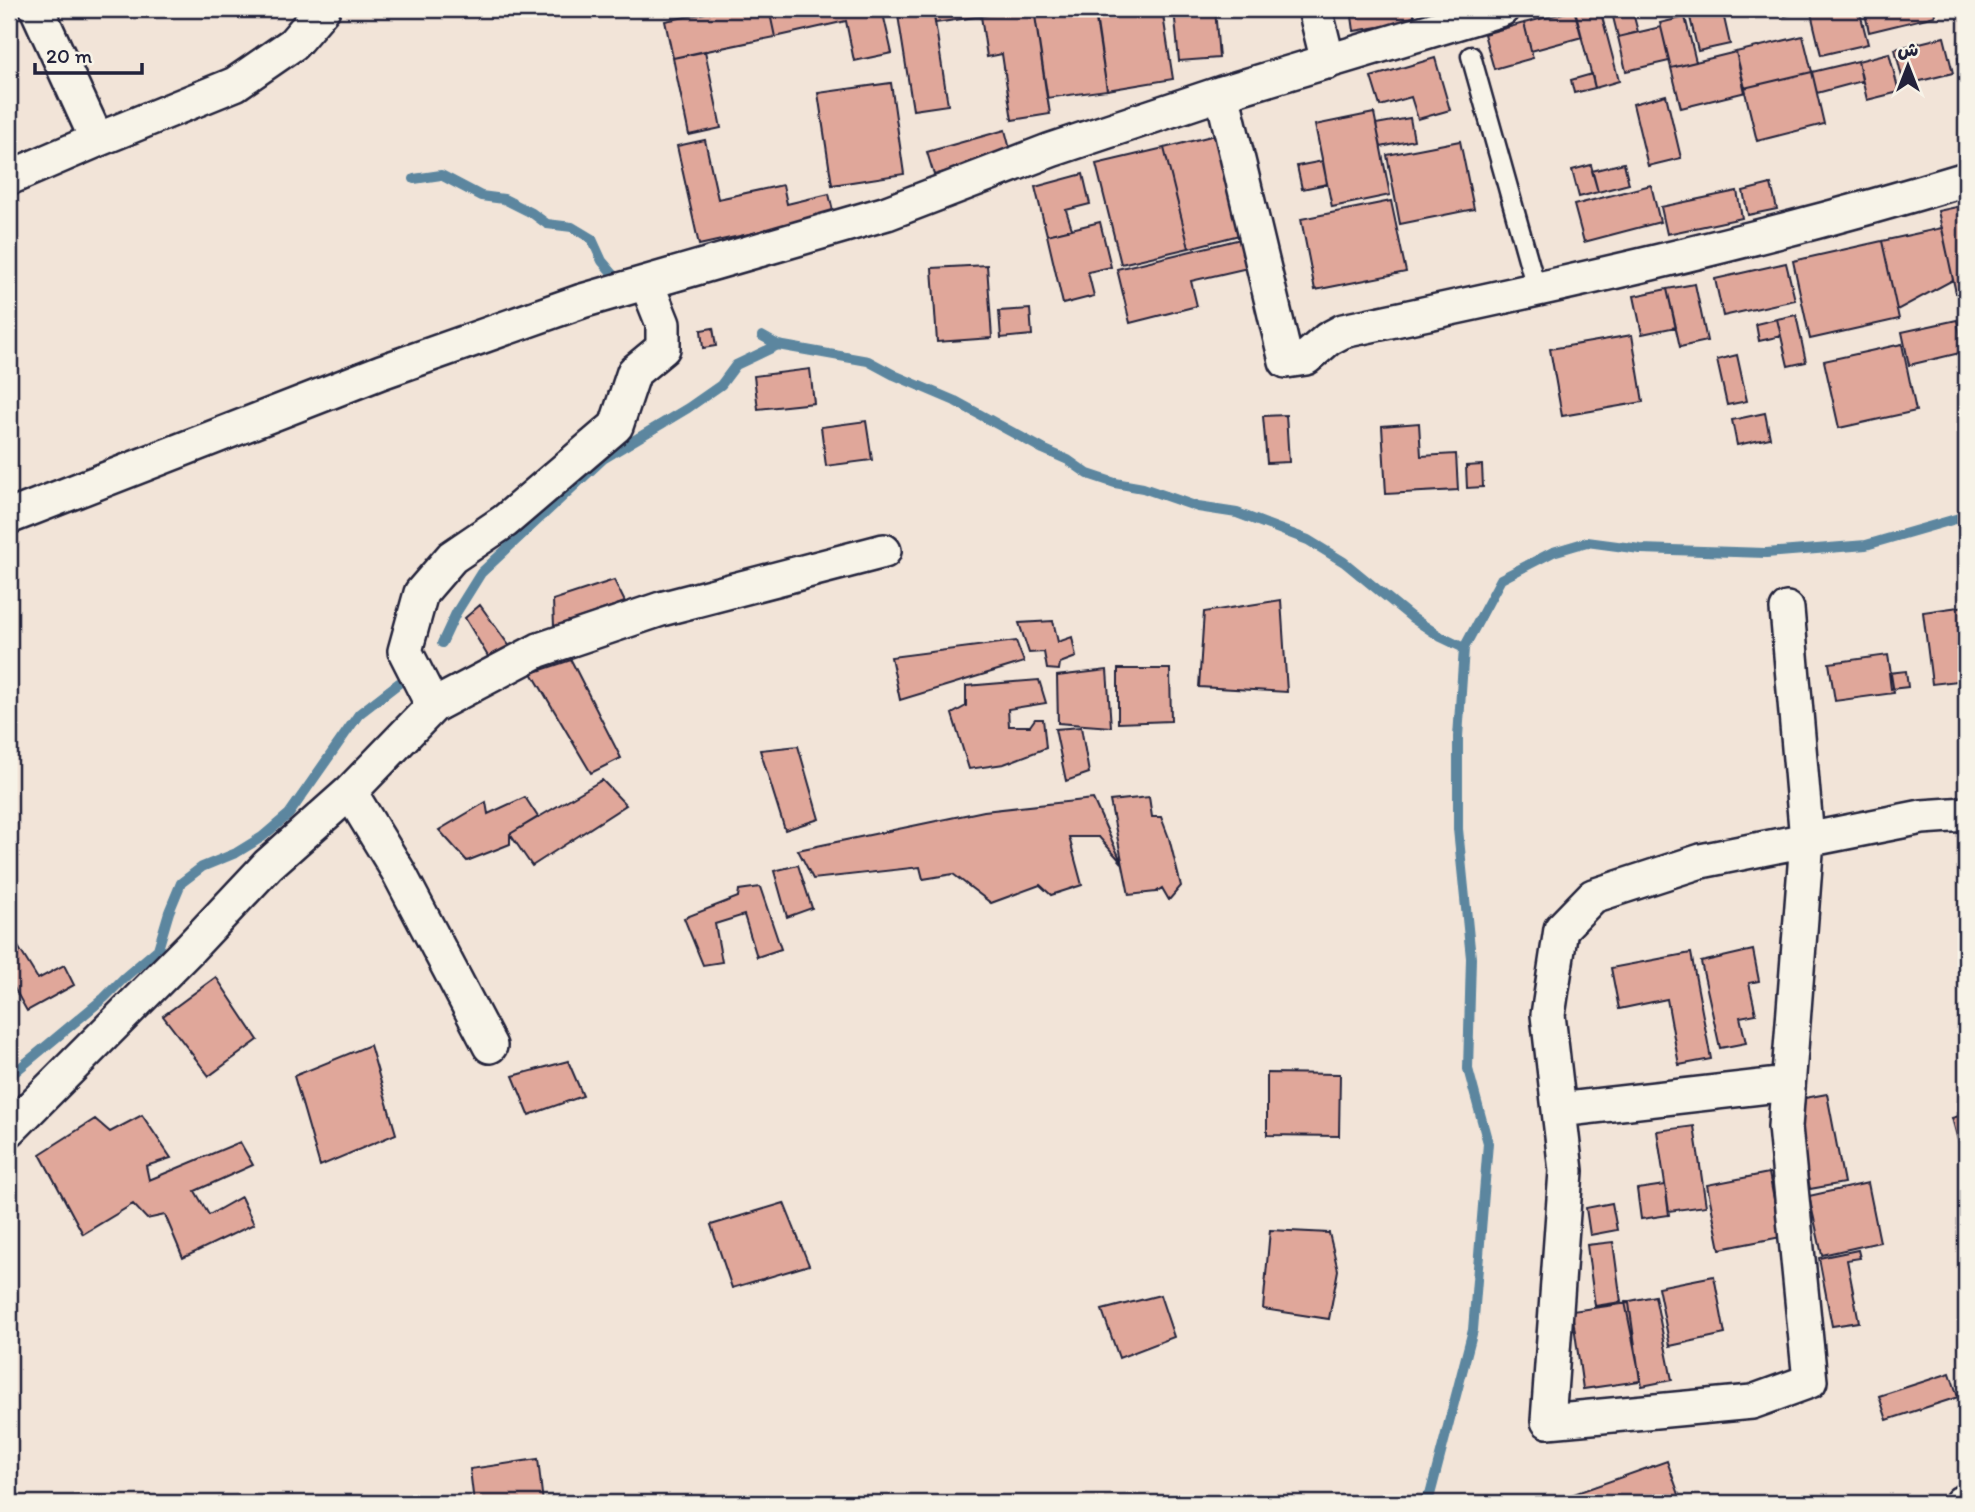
<svg xmlns="http://www.w3.org/2000/svg" width="1975" height="1512" font-family="Itim,'Playpen Sans Arabic',sans-serif">
<rect width="100%" height="100%" fill="#f2e4d8"/>
<filter id="ink" filterUnits="userSpaceOnUse"><feTurbulence type="fractalNoise" baseFrequency=".0143" numOctaves="2"/><feDisplacementMap in="SourceGraphic" scale="14" xChannelSelector="R" yChannelSelector="G"/><feConvolveMatrix kernelMatrix="1 2 1 2 8 2 1 2 1" color-interpolation-filters="sRGB"/></filter>
<g filter="url(#ink)">
<g fill="none" stroke-linecap="round" stroke-linejoin="round">
<path stroke="#5b869f" stroke-width="10" d="M414,179L441,175L481,196L504,199L532,213L547,224L572,227L592,239L602,261L619,281
M762,336L778,345L868,361L894,375L955,401L1043,449L1068,460L1088,474L1115,483L1143,488L1198,507L1237,513L1308,540L1344,562L1411,617L1441,637L1464,648
M442,643L456,613L481,573L603,459L688,408L721,385L736,365L778,345
M9,1077L104,998L125,977L158,949L169,912L181,883L202,867L236,853L262,837L289,814L359,714L399,683
M1420,1503L1430,1495L1473,1330L1488,1143L1468,1069L1471,958L1458,829V737L1464,648L1501,579L1553,552L1587,542L1640,549L1766,553L1866,545L1966,516"/>
</g>
<path fill="#e0a79a" stroke="#22223b" stroke-width="2" d="M665,9H694L666,14Z
M726,9H769L775,37L673,58L665,21Z
M769,9H882L892,53L854,61L846,21L775,37Z
M897,9H933L948,105L913,110Z
M933,9H1028L935,23Z
M1034,9L1050,114L1012,120L1002,54L987,57L981,16Z
M1034,9H1095L1107,90L1047,98Z
M1124,9H1162L1173,79L1107,90L1095,13Z
M1174,9H1215L1219,58L1179,61Z
M1323,9H1347L1348,14L1325,18Z
M1351,9H1413L1415,21L1354,31Z
M1574,9H1600L1619,81L1595,88Z
M1611,9H1632L1638,32L1618,37Z
M1688,9H1722L1730,44L1698,51Z
M1784,9H1804V11L1785,16Z
M1810,9H1859L1868,44L1821,55Z
M1864,9H1934L1935,16L1869,32Z
M1575,10L1582,37L1531,51L1524,23Z
M1685,17L1696,62L1671,68L1660,23Z
M1524,23L1533,58L1494,69L1484,34Z
M1661,27L1669,61L1626,71L1618,37Z
M1803,36L1812,72L1744,88L1736,52Z
M1944,37L1953,73L1904,85L1895,49Z
M705,51L721,128L689,135L673,58Z
M1736,52L1746,92L1681,108L1671,68Z
M1889,53L1899,92L1867,100L1858,61Z
M1966,56V79L1963,80L1958,58Z
M1435,58L1450,110L1418,119L1411,97L1380,106L1371,77Z
M1858,61L1862,81L1817,93L1812,72Z
M1812,72L1824,124L1757,141L1744,88Z
M1592,74L1595,88L1574,93L1571,80Z
M891,83L904,174L832,185L818,93Z
M1666,95L1681,158L1648,166L1633,104Z
M1374,113L1390,195L1332,207L1315,125Z
M1410,118L1414,140L1381,147L1376,124Z
M1005,130L1011,153L934,175L927,152Z
M1223,133L1247,233L1189,248L1164,148Z
M705,140L718,199L783,185L787,204L829,194L834,215L699,245L677,146Z
M1460,141L1474,209L1400,224L1387,155Z
M1164,148L1189,248L1121,264L1096,164Z
M1323,161L1327,184L1302,189L1297,166Z
M1624,163L1629,184L1598,192L1592,171Z
M1591,165L1598,192L1579,197L1572,170Z
M1083,174L1090,204L1066,210L1072,229L1047,235L1035,187Z
M1771,184L1777,209L1748,215L1743,191Z
M1651,185L1660,222L1584,242L1574,205Z
M1737,191L1742,218L1667,234L1661,207Z
M1391,201L1406,272L1315,290L1301,219Z
M1966,205V291L1956,293L1938,211Z
M1100,222L1111,267L1088,272L1094,296L1063,304L1047,235Z
M1942,228L1953,280L1897,310L1882,241Z
M1245,238L1252,267L1191,281L1197,306L1130,323L1117,269Z
M1882,241L1899,319L1810,339L1793,261Z
M1786,263L1795,300L1723,316L1715,279Z
M987,265L992,338L937,342L932,268Z
M1695,284L1707,341L1680,347L1667,289Z
M1667,289L1676,327L1642,334L1634,296Z
M1030,309L1032,335L1001,338L999,311Z
M1796,315L1806,362L1788,366L1777,319Z
M1777,319L1781,336L1759,341L1756,324Z
M1957,320L1964,352L1909,365L1902,332Z
M713,328L716,346L703,348L701,330Z
M1632,335L1643,402L1562,416L1550,349Z
M1902,344L1916,411L1839,428L1824,361Z
M1737,355L1747,401L1727,405L1717,360Z
M810,369L814,403L758,409L754,376Z
M1765,413L1770,438L1737,445L1732,420Z
M1286,415L1289,462L1267,463L1263,416Z
M866,421L872,460L826,466L821,427Z
M1419,423L1421,456L1456,454L1458,490L1386,494L1382,426Z
M1482,465L1483,487L1467,488L1466,466Z
M614,580L625,602L554,627L553,600Z
M1281,600L1287,692L1199,687L1204,612Z
M480,605L510,647L489,658L465,618Z
M1966,606V680L1932,684L1923,612Z
M1053,621L1058,642L1072,637L1076,657L1060,663L1059,670L1047,669L1044,652L1029,653L1019,623Z
M1016,641L1024,662L900,700L891,657Z
M1888,655L1894,693L1835,701L1829,663Z
M571,660L621,758L591,773L532,673Z
M1118,669H1170L1171,721L1118,723Z
M1107,670L1111,727L1058,723L1057,676Z
M1906,671L1908,687L1891,689L1889,673Z
M1039,680L1046,703L1008,709L1009,726H1030L1035,719H1043L1046,748L1004,764L969,769L952,714L966,706V686Z
M1081,727L1089,773L1066,781L1055,729Z
M798,746L819,819L785,830L760,750Z
M602,780L626,805L532,866L510,834Z
M525,797L538,817L510,834V844L467,861L439,830L486,802L488,814Z
M1149,797L1152,817H1161L1169,838L1181,886L1169,900L1162,888L1156,892L1129,895L1110,801Z
M1093,799L1122,863L1099,837H1069L1082,885L1051,895L1040,885L991,903L953,874L923,879L920,867L813,879L798,850L984,811Z
M798,865L812,908L787,917L774,871Z
M760,887L781,949L757,957L744,915L715,924L722,962L703,965L684,918L738,897L739,890Z
M9,932L38,979L64,965L74,985L27,1011L9,979Z
M1753,950L1759,981L1749,983L1756,1014L1740,1017L1746,1043L1720,1048L1701,962Z
M1691,953L1711,1059L1679,1065L1667,999L1619,1009L1611,968Z
M216,977L258,1040L209,1076L163,1016Z
M370,1045L396,1134L320,1166L294,1076Z
M568,1061L583,1096L529,1115L513,1076Z
M1267,1073L1340,1074L1339,1136L1267,1135Z
M1827,1094L1844,1183L1810,1189L1794,1100Z
M1966,1114V1170L1952,1118Z
M142,1115L171,1158L146,1166L149,1180L240,1142L253,1165L195,1191L209,1215L241,1197L254,1224L183,1258L165,1215L147,1219L133,1204L83,1234L40,1154L95,1119L110,1132Z
M1694,1126L1706,1206L1669,1211L1657,1131Z
M1769,1173L1781,1237L1720,1249L1707,1185Z
M1868,1183L1880,1242L1822,1255L1809,1196Z
M1665,1185L1669,1215L1641,1219L1637,1189Z
M784,1203L809,1265L732,1288L711,1225Z
M1612,1203L1617,1230L1590,1235L1586,1208Z
M1270,1230L1329,1233L1338,1270L1329,1319L1263,1309Z
M1613,1242L1621,1302L1595,1306L1587,1245Z
M1858,1250L1860,1258L1847,1260L1859,1322L1832,1326L1819,1258Z
M1714,1276L1725,1334L1670,1346L1658,1287Z
M1160,1295L1174,1337L1119,1358L1102,1310Z
M1655,1296L1672,1380L1642,1386L1625,1302Z
M1629,1303L1640,1381L1583,1389L1572,1311Z
M1950,1373L1958,1397L1887,1420L1879,1396Z
M538,1459L543,1503H474L470,1469Z
M1667,1461L1682,1503H1567L1565,1497Z"/>
<g fill="none" stroke-linecap="round" stroke-linejoin="round">
<defs>
<path id="lane" d="M1471,56L1537,291"/>
<path id="street" d="M37,9L97,140
M1315,9L1328,62
M1222,93L1286,361L1306,358L1328,339L1343,331C1553,287 1762,241 1966,179
M9,178L97,140L235,84L293,44L323,9
M9,517L381,372L582,301L887,213L1051,150L1222,93L1502,9
M1787,609L1807,840L1785,1127L1810,1381L1752,1402L1548,1421L1566,1171L1548,1015L1561,929L1593,896L1701,861L1922,817L1966,814
M433,706L405,651L421,593L452,557L505,521L616,426L634,372L663,348V324L647,284
M350,792L398,871L490,1046
M1559,1110L1788,1084
M9,1130L190,948L268,865L350,792L433,706L539,650L661,609L884,551
M1961,1503L1966,1501"/>
</defs>
<use href="#lane" stroke="#22223b" stroke-width="23"/>
<use href="#street" stroke="#22223b" stroke-width="38"/>
<use href="#lane" stroke="#f7f3e8" stroke-width="18"/>
<use href="#street" stroke="#f7f3e8" stroke-width="33"/>
</g>
</g>
<rect width="1975" height="1512" fill="none" stroke="#f7f3e8" stroke-width="35"/>
<rect x="18" y="18" width="1940" height="1477" fill="none" stroke="#22223b" stroke-width="2.5" filter="url(#ink)"/>
<g transform="translate(1908 66)" stroke="#f7f3e8" stroke-width="5" paint-order="stroke">
<path d="M0-5L12 26L0 18L-12 26Z" fill="#22223b"/>
<text y="-10" font-size="19" font-weight="bold" text-anchor="middle" fill="#22223b">ش</text>
</g>
<path d="M35 63v10h107v-10" fill="none" stroke="#22223b" stroke-width="3.5"/>
<text x="46" y="63" font-size="21" fill="#22223b" stroke="#f7f3e8" stroke-width="5" paint-order="stroke">20 m</text>
</svg>
